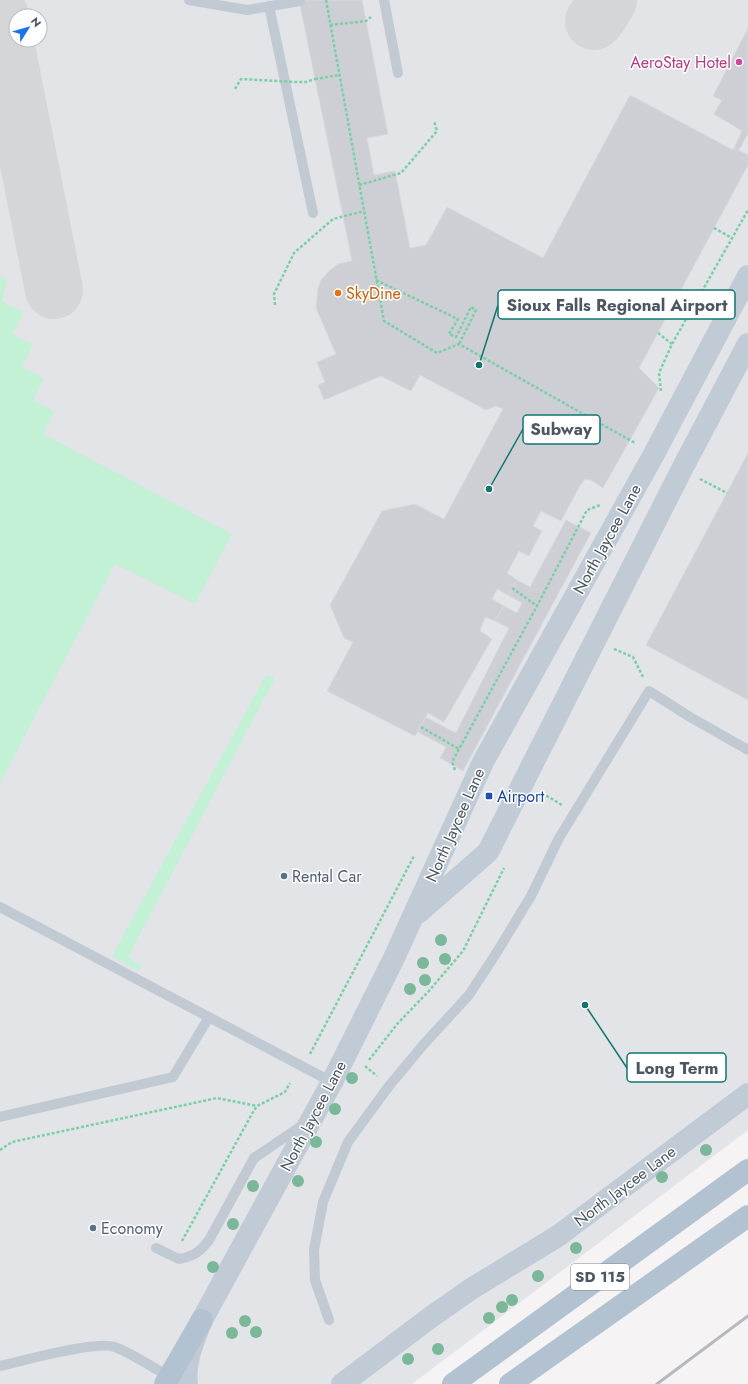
<svg xmlns="http://www.w3.org/2000/svg" width="748" height="1384" font-family="Jost,sans-serif">
<rect width="100%" height="100%" fill="#f5f3f3"/>
<path fill="#e2e4e7" fill-rule="evenodd" d="M0,0H748V1130L412,1384H0ZM16,16H40V40H16Z"/>
<path fill="#c3f1d5" d="M0,275L7,281L2,301L24,313L12,334L33,345L22,367L44,379L33,400L54,412L43,434L232,534L195,604L115,564L0,783Z
M266,675L275,678L128,957L141,966V969L137,970L112,956Z"/>
<g fill="none" stroke-linecap="round" stroke-linejoin="round">
<path stroke="#d5d6d8" stroke-width="58" d="M0,16L54,290
M594,21L599,15L608,0"/>
</g>
<path fill="#cdcfd5" stroke="#d7d9de" d="M299,0H362L388,134L367,138L374,175L395,171L410,248L426,245L447,207L543,258L630,95L733,150L734,148L748,155V165L639,368L659,388L603,488L591,480L585,479L581,484L561,521L541,511L533,526L542,531L529,556L519,551L507,573L517,580L512,588L508,595L497,589L492,599L504,606L495,621L485,617L480,631L492,639L444,722L428,713L415,736L327,691L353,642L344,638L330,605L382,511L415,504L444,519L503,409L496,406L486,410L420,375L411,391L381,376L324,400L318,385L325,382L317,362L336,354L316,308L318,289L321,280L329,271L338,264L352,261Z
M748,28V134L739,150L734,148L742,131L714,114L722,100L713,96Z
M748,453V700L646,645Z
M566,520L591,533L463,771L440,758L446,747L418,732L425,717L456,733L509,628L495,621L504,606L517,613L522,603L508,595L517,580L530,587Z"/>
<g fill="none" stroke-linecap="round" stroke-linejoin="round">
<path stroke="#7ad0a6" stroke-width="2.5" stroke-dasharray="3 2" stroke-linecap="butt" d="M326,0L384,321L437,353L459,344L635,443
M330,25L366,21L371,17
M315,79L339,75
M359,185L401,173L437,131L434,121
M714,228L732,238
M376,280L458,319L449,334L456,337L471,307L476,310L459,344
M275,305L274,294L294,253L333,219L364,211
M658,333L672,344
M661,391L659,373L672,344L748,210
M700,479L727,493
M512,588L537,606
M614,649L633,657L643,677
M421,727L459,749
M455,770L452,762L537,606L587,510L600,505
M542,793L562,805
M310,1054L414,856
M369,1060L398,1023L428,992L463,951L504,868
M365,1066L377,1076
M0,1150L12,1142L217,1098L257,1106
M182,1241L253,1112L257,1106L285,1092L290,1083"/>
<path stroke="#c1cad2" stroke-width="10" d="M189,0L247,10L300,1
M384,0L398,73
M269,6L313,213
M0,907L332,1082
M0,1117L173,1077L209,1017
M156,1248L179,1259C193,1257 201,1251 209,1240L254,1158L303,1125
M329,1320L315,1280L314,1250L323,1202L348,1142L389,1086L424,1044L469,995L497,952L531,896L559,838L649,691L690,717L748,750
M0,1366C22,1361 97,1340 115,1347C135,1355 153,1368 172,1378"/>
<path stroke="#c1cbd6" stroke-width="22" d="M418,913L488,852L682,469L748,344
M187,1384C184,1362 194,1340 202,1320L332,1082L394,958L483,762L654,454L748,276
M342,1384L431,1317L471,1289L558,1236L748,1094"/>
<path stroke="#b3c2d1" stroke-width="22" d="M165,1384L202,1320
M453,1384L748,1170
M510,1384L748,1216"/>
<path stroke="#b5b8bd" stroke-width="3" d="M657,1384L748,1316"/>
<path stroke="#7ad0a6" stroke-width="2.5" stroke-dasharray="3 2" stroke-linecap="butt" d="M235,89L241,79L296,82H306L315,79"/>
</g>
<g fill="#7bb799">
<circle cx="441" cy="940" r="6"/>
<circle cx="445" cy="959" r="6"/>
<circle cx="423" cy="963" r="6"/>
<circle cx="425" cy="980" r="6"/>
<circle cx="410" cy="989" r="6"/>
<circle cx="352" cy="1078" r="6"/>
<circle cx="335" cy="1109" r="6"/>
<circle cx="316" cy="1142" r="6"/>
<circle cx="706" cy="1150" r="6"/>
<circle cx="662" cy="1177" r="6"/>
<circle cx="298" cy="1181" r="6"/>
<circle cx="253" cy="1186" r="6"/>
<circle cx="233" cy="1224" r="6"/>
<circle cx="576" cy="1248" r="6"/>
<circle cx="213" cy="1267" r="6"/>
<circle cx="538" cy="1276" r="6"/>
<circle cx="512" cy="1300" r="6"/>
<circle cx="502" cy="1307" r="6"/>
<circle cx="489" cy="1318" r="6"/>
<circle cx="245" cy="1321" r="6"/>
<circle cx="256" cy="1332" r="6"/>
<circle cx="232" cy="1333" r="6"/>
<circle cx="438" cy="1349" r="6"/>
<circle cx="408" cy="1359" r="6"/>
</g>
<circle fill="#d1479c" stroke="#fff" stroke-width="1.5" cx="739" cy="62" r="4"/>
<circle fill="#e8710a" stroke="#fff" stroke-width="1.5" cx="338" cy="293" r="4"/>
<rect fill="#1a4fb4" stroke="#fff" stroke-width="1.5" x="485" y="792" width="8" height="8" rx="2"/>
<g fill="#5c6f8a" stroke="#fff" stroke-width="1.5">
<circle cx="284" cy="876" r="4"/>
<circle cx="93" cy="1228" r="4"/>
</g>
<g text-anchor="middle" dominant-baseline="central" stroke-width="3" stroke-linejoin="round" paint-order="stroke">
<rect fill="#fff" stroke="#808990" stroke-width="1" x="571" y="1264" width="58" height="26" rx="3"/>
<g font-size="15" font-weight="bold" fill="#4a5661">
<text x="600" y="1277">SD 115</text>
</g>
<g font-size="16" fill="#b23c85" stroke="#fff" text-anchor="end">
<text x="731" y="62">AeroStay Hotel</text>
</g>
<g font-size="16" fill="#c56008" stroke="#fff" text-anchor="start">
<text x="346" y="293">SkyDine</text>
</g>
<g font-size="16" fill="#4a5661" stroke="#fff">
<text transform="translate(607 539) rotate(-61)">North Jaycee Lane</text>
<text transform="translate(455 825) rotate(-66)">North Jaycee Lane</text>
<text transform="translate(313 1116) rotate(-62)">North Jaycee Lane</text>
<text transform="translate(625 1186) rotate(-37)">North Jaycee Lane</text>
</g>
<g font-size="16" fill="#164399" stroke="#fff" text-anchor="start">
<text x="497" y="796">Airport</text>
</g>
<g font-size="16" fill="#4e5e75" stroke="#fff" text-anchor="start">
<text x="292" y="876">Rental Car</text>
<text x="101" y="1228">Economy</text>
</g>
</g>
<path fill="none" stroke="#0f766e" stroke-width="1.5" d="M479 365L498 305M489 489L523 429M585 1005L627 1068"/>
<g fill="#0f766e" stroke="#fff" stroke-width="1.5">
<circle cx="479" cy="365" r="4"/>
<circle cx="489" cy="489" r="4"/>
<circle cx="585" cy="1005" r="4"/>
</g>
<g fill="#fff" stroke="#0f766e" stroke-width="1.5">
<rect x="498" y="290" width="237" height="29" rx="4"/>
<rect x="523" y="415" width="77" height="29" rx="4"/>
<rect x="627" y="1053" width="99" height="29" rx="4"/>
</g>
<g font-size="17" text-anchor="middle" font-weight="bold" fill="#4a5661">
<text x="617" y="311">Sioux Falls Regional Airport</text>
<text x="561" y="435">Subway</text>
<text x="677" y="1074">Long Term</text>
</g>
<g transform="translate(28 28) rotate(53)"><circle r="19" fill="#ffffff" stroke="#b7bbc0"/>
<path d="M0-3L7 15L0 10L-7 15Z" fill="#1a73e8"/>
<text y="-6" font-size="11" font-weight="bold" text-anchor="middle" fill="#4a5661">N</text>
</g>
</svg>
